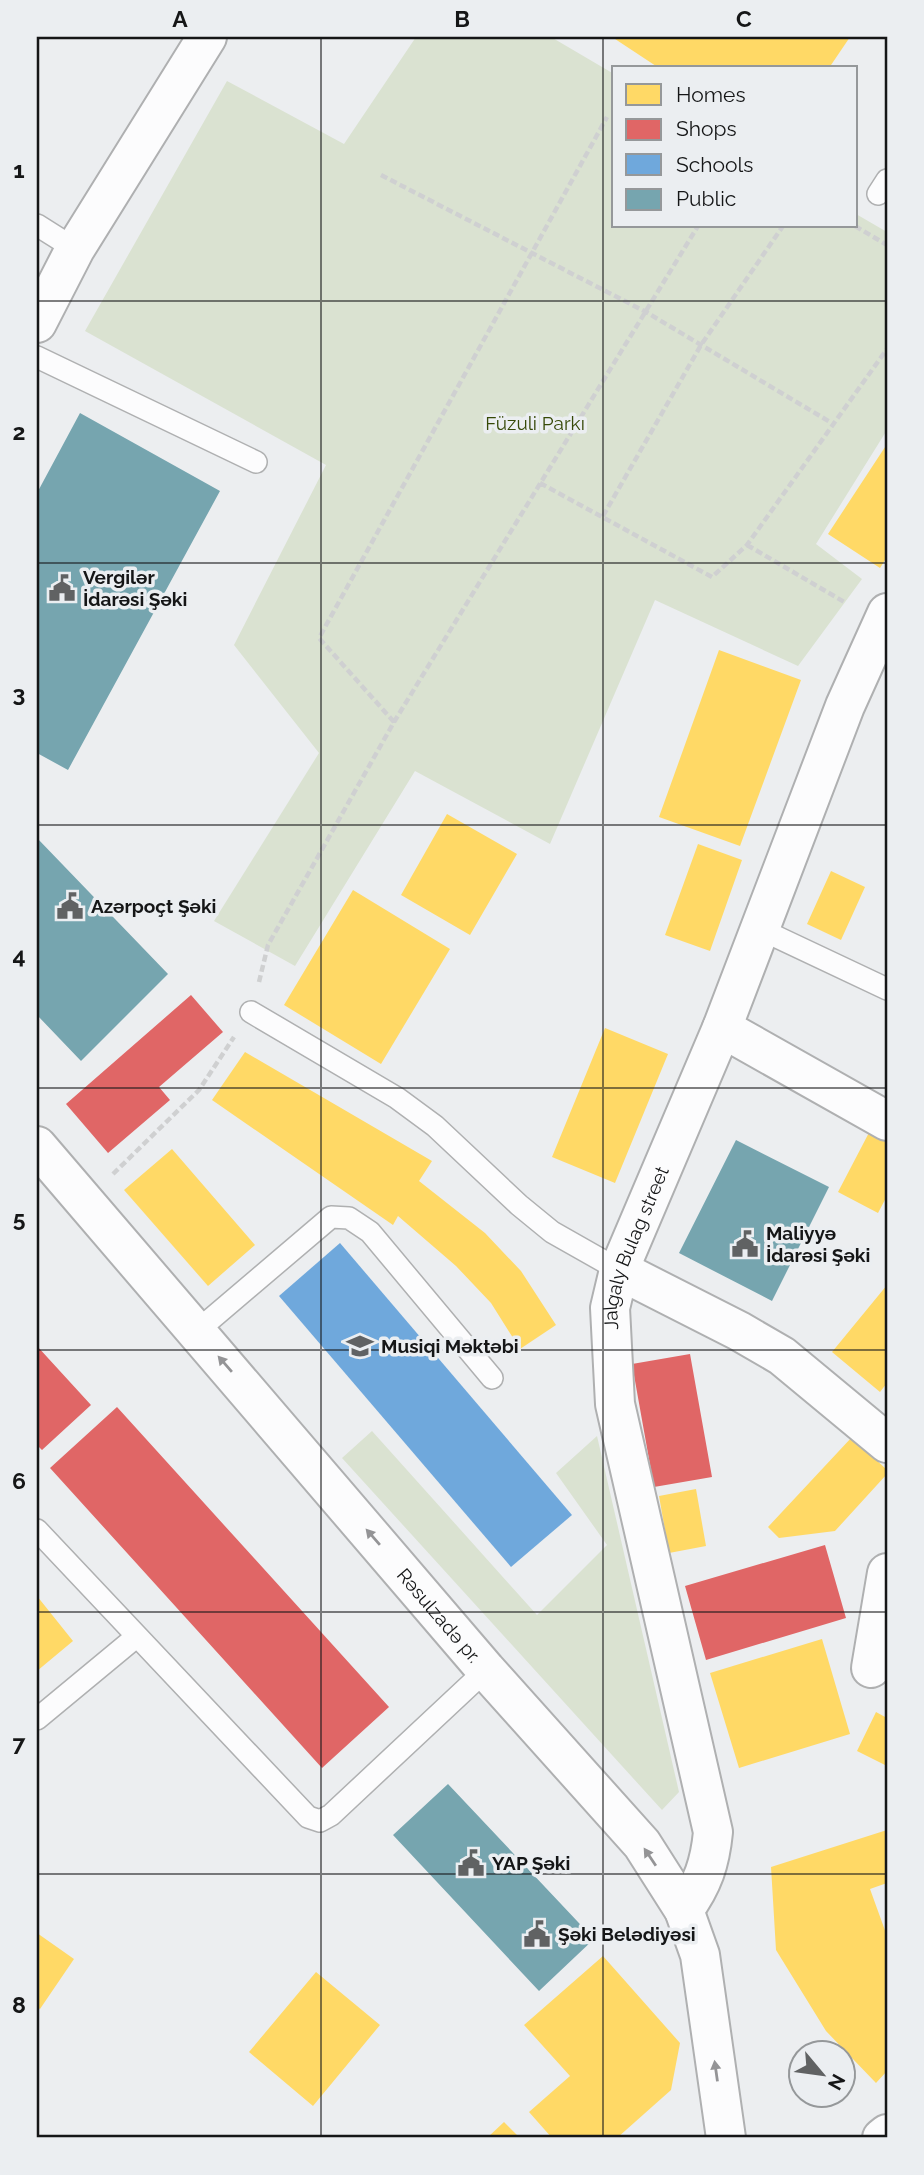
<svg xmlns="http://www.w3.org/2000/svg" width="924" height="2175" font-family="Raleway,sans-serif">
<rect width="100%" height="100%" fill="#eceef0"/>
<path fill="#dae2d1" d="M416,37H551L614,74V226H856V214L887,232V430L816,544L862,579L798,666L655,600L550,844L415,771L295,966L214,921L319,753L234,645L326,465L85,331L227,81L344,144Z
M372,1431L537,1615L607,1545L556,1473L597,1436L679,1792L662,1810L342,1458Z"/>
<path fill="#ffd966" d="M612,37H850L829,68H659Z
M887,444V557L880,568L828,534Z
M719,650L801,680L740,846L659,817Z
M447,814L517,854L470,935L401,895Z
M698,844L742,860L710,951L665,935Z
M831,871L865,887L841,940L807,924Z
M353,890L450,949L381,1064L284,1005Z
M605,1028L668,1054L615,1183L552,1157Z
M245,1052L432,1161L419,1181L485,1233L521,1271L556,1325L520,1349L491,1303L456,1266L398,1216L393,1225L212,1100Z
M873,1125L887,1132V1196L878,1213L838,1192Z
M172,1149L255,1245L208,1286L124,1190Z
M887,1285V1383L880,1392L832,1352Z
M852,1437L887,1470V1474L835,1531L779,1538L768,1527Z
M696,1489L706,1546L669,1553L659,1496Z
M37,1596L73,1641L37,1671Z
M822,1639L850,1734L739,1768L710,1673Z
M876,1712L887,1718V1766L857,1751Z
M887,1830V1883L870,1889L887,1936V2071L876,2083L826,2031L776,1950L771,1867Z
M37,1933L74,1959L40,2009L37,2007Z
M603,1956L680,2043L671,2090L617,2138H552L529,2112L570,2076L524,2025Z
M316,1972L380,2025L313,2106L249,2052Z
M504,2122L520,2138H487Z"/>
<path fill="#e06666" d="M191,995L223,1032L159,1087L170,1100L108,1153L66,1104Z
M37,1346L91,1405L42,1450L37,1445Z
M690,1354L712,1477L654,1487L632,1364Z
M117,1407L389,1707L322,1768L50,1468Z
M825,1545L846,1618L706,1660L685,1586Z"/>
<path fill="#6fa8dc" d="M340,1243L572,1515L511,1567L279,1296Z"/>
<path fill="#76a5af" d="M80,413L220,491L68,770L37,753V493Z
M37,838L168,974L81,1061L37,1015Z
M736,1140L829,1187L772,1301L679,1253Z
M448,1784L594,1939L539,1991L393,1835Z"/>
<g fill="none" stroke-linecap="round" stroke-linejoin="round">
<defs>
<path id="service" d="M878,194L887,180
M37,225L75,249
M37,357L256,462
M762,930L887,989
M251,1012L397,1098L435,1126L519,1205L552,1232L619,1270
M197,1331L331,1217L349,1218L370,1232L492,1378
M37,1530L308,1817L320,1821L331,1815L486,1670
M37,1719L136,1637"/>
<g id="minor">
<path d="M37,323L75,249L207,37"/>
<path d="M722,1028L887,1121"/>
<path d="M619,1270L739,1331L782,1356L887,1443"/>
<path d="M871,1668L887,1573"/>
<path id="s1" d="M684,1910C703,1884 710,1863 713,1832L615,1404L610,1308L619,1270L722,1028L845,706L887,613"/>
<path d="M882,2138L887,2134"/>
</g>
<g id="secondary">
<path id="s2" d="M37,1146L486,1670L642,1844L684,1910L700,1955L726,2138"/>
</g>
</defs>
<use href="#service" stroke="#afb0b1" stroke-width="24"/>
<use href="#minor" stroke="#afb0b1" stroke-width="42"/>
<use href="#secondary" stroke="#afb0b1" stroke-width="42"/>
<path stroke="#cfd0d1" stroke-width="4.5" stroke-dasharray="7 3.5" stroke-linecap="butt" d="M381,175L646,312L835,425
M855,226L887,245
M540,483L712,577L747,545L887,349
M603,516L701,345L783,226
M747,545L846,603
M394,722L319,638L607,117
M259,982L268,945L394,722L698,226
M113,1174L199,1090L234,1037"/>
<use href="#service" stroke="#fcfcfd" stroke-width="21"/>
<use href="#minor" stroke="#fcfcfd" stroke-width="38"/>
<use href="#secondary" stroke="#fcfcfd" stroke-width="38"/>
</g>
<defs><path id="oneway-solid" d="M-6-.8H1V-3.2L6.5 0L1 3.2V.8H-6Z" transform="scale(1.75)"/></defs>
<g fill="#949496">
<use href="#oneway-solid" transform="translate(225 1364) rotate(-131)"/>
<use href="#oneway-solid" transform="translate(373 1537) rotate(-131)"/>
<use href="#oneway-solid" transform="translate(650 1857) rotate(-124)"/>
<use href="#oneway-solid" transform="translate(716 2071) rotate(-98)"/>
</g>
<path fill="none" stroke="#151617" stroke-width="2" stroke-opacity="0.55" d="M321,37V2138M603,37V2138M37,301H887M37,563H887M37,825H887M37,1088H887M37,1350H887M37,1612H887M37,1874H887"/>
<defs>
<symbol id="civic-bare" viewBox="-9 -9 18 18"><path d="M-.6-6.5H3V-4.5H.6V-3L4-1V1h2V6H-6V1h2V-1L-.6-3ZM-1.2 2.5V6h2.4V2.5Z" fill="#606263" stroke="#ebeef1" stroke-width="2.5" paint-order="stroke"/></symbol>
<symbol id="school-bare" viewBox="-9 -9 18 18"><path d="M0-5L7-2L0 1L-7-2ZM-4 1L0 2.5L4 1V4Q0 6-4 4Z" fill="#606263" stroke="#ebeef1" stroke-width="2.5" paint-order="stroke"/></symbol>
</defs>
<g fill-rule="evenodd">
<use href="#civic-bare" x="43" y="569" width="38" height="38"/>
<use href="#civic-bare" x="51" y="887" width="38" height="38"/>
<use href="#civic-bare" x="726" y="1225" width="38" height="38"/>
<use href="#school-bare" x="341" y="1327" width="38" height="38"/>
<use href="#civic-bare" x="452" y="1844" width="38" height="38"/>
<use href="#civic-bare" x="518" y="1915" width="38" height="38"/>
</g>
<g text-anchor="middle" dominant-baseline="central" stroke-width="7" stroke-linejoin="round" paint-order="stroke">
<g font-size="19" fill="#364907" stroke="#ebeef1">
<text x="535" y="423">Füzuli Parkı</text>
</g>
<g font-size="19" font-weight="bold" fill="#151617" stroke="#ebeef1" text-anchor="start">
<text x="83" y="577">Vergilər<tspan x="83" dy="22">İdarəsi Şəki</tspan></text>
<text x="91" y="906">Azərpoçt Şəki</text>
<text x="766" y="1233">Maliyyə<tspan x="766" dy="22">İdarəsi Şəki</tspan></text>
<text x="381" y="1346">Musiqi Məktəbi</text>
<text x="492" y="1863">YAP Şəki</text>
<text x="558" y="1934">Şəki Belədiyəsi</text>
</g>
<g font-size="19" fill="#151617" stroke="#ebeef1">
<text stroke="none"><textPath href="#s1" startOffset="684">Jalgaly Bulag street</textPath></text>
<text stroke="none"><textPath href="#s2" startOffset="618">Rəsulzadə pr.</textPath></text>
</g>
</g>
<rect width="924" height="2175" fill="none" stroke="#ebeef1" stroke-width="77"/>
<rect x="612" y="66" width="245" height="161" fill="#ebeef1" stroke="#95989a" stroke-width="2"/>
<rect x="626" y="84" width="35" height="21" fill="#ffd966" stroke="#95989a" stroke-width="2"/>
<text x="676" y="102" font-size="21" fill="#151617">Homes</text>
<rect x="626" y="119" width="35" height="21" fill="#e06666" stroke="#95989a" stroke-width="2"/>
<text x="676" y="136" font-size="21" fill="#151617">Shops</text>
<rect x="626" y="154" width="35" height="21" fill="#6fa8dc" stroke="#95989a" stroke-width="2"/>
<text x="676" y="172" font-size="21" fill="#151617">Schools</text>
<rect x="626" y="189" width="35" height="21" fill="#76a5af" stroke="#95989a" stroke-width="2"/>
<text x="676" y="206" font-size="21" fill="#151617">Public</text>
<g transform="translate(822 2074) rotate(119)"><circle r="33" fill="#ebeef1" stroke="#95989a" stroke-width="2"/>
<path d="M0-5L12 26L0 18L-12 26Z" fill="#606263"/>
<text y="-10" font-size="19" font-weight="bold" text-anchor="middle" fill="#151617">N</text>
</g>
<rect x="38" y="38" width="848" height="2098" fill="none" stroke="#151617" stroke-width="2.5"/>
<g font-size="23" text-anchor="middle" font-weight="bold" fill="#151617">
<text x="180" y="27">A</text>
<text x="462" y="27">B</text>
<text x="744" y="27">C</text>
<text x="19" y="178">1</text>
<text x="19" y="440">2</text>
<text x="19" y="702">3</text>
<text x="19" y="964">4</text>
<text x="19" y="1227">5</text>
<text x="19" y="1489">6</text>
<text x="19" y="1751">7</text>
<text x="19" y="2013">8</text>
</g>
</svg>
